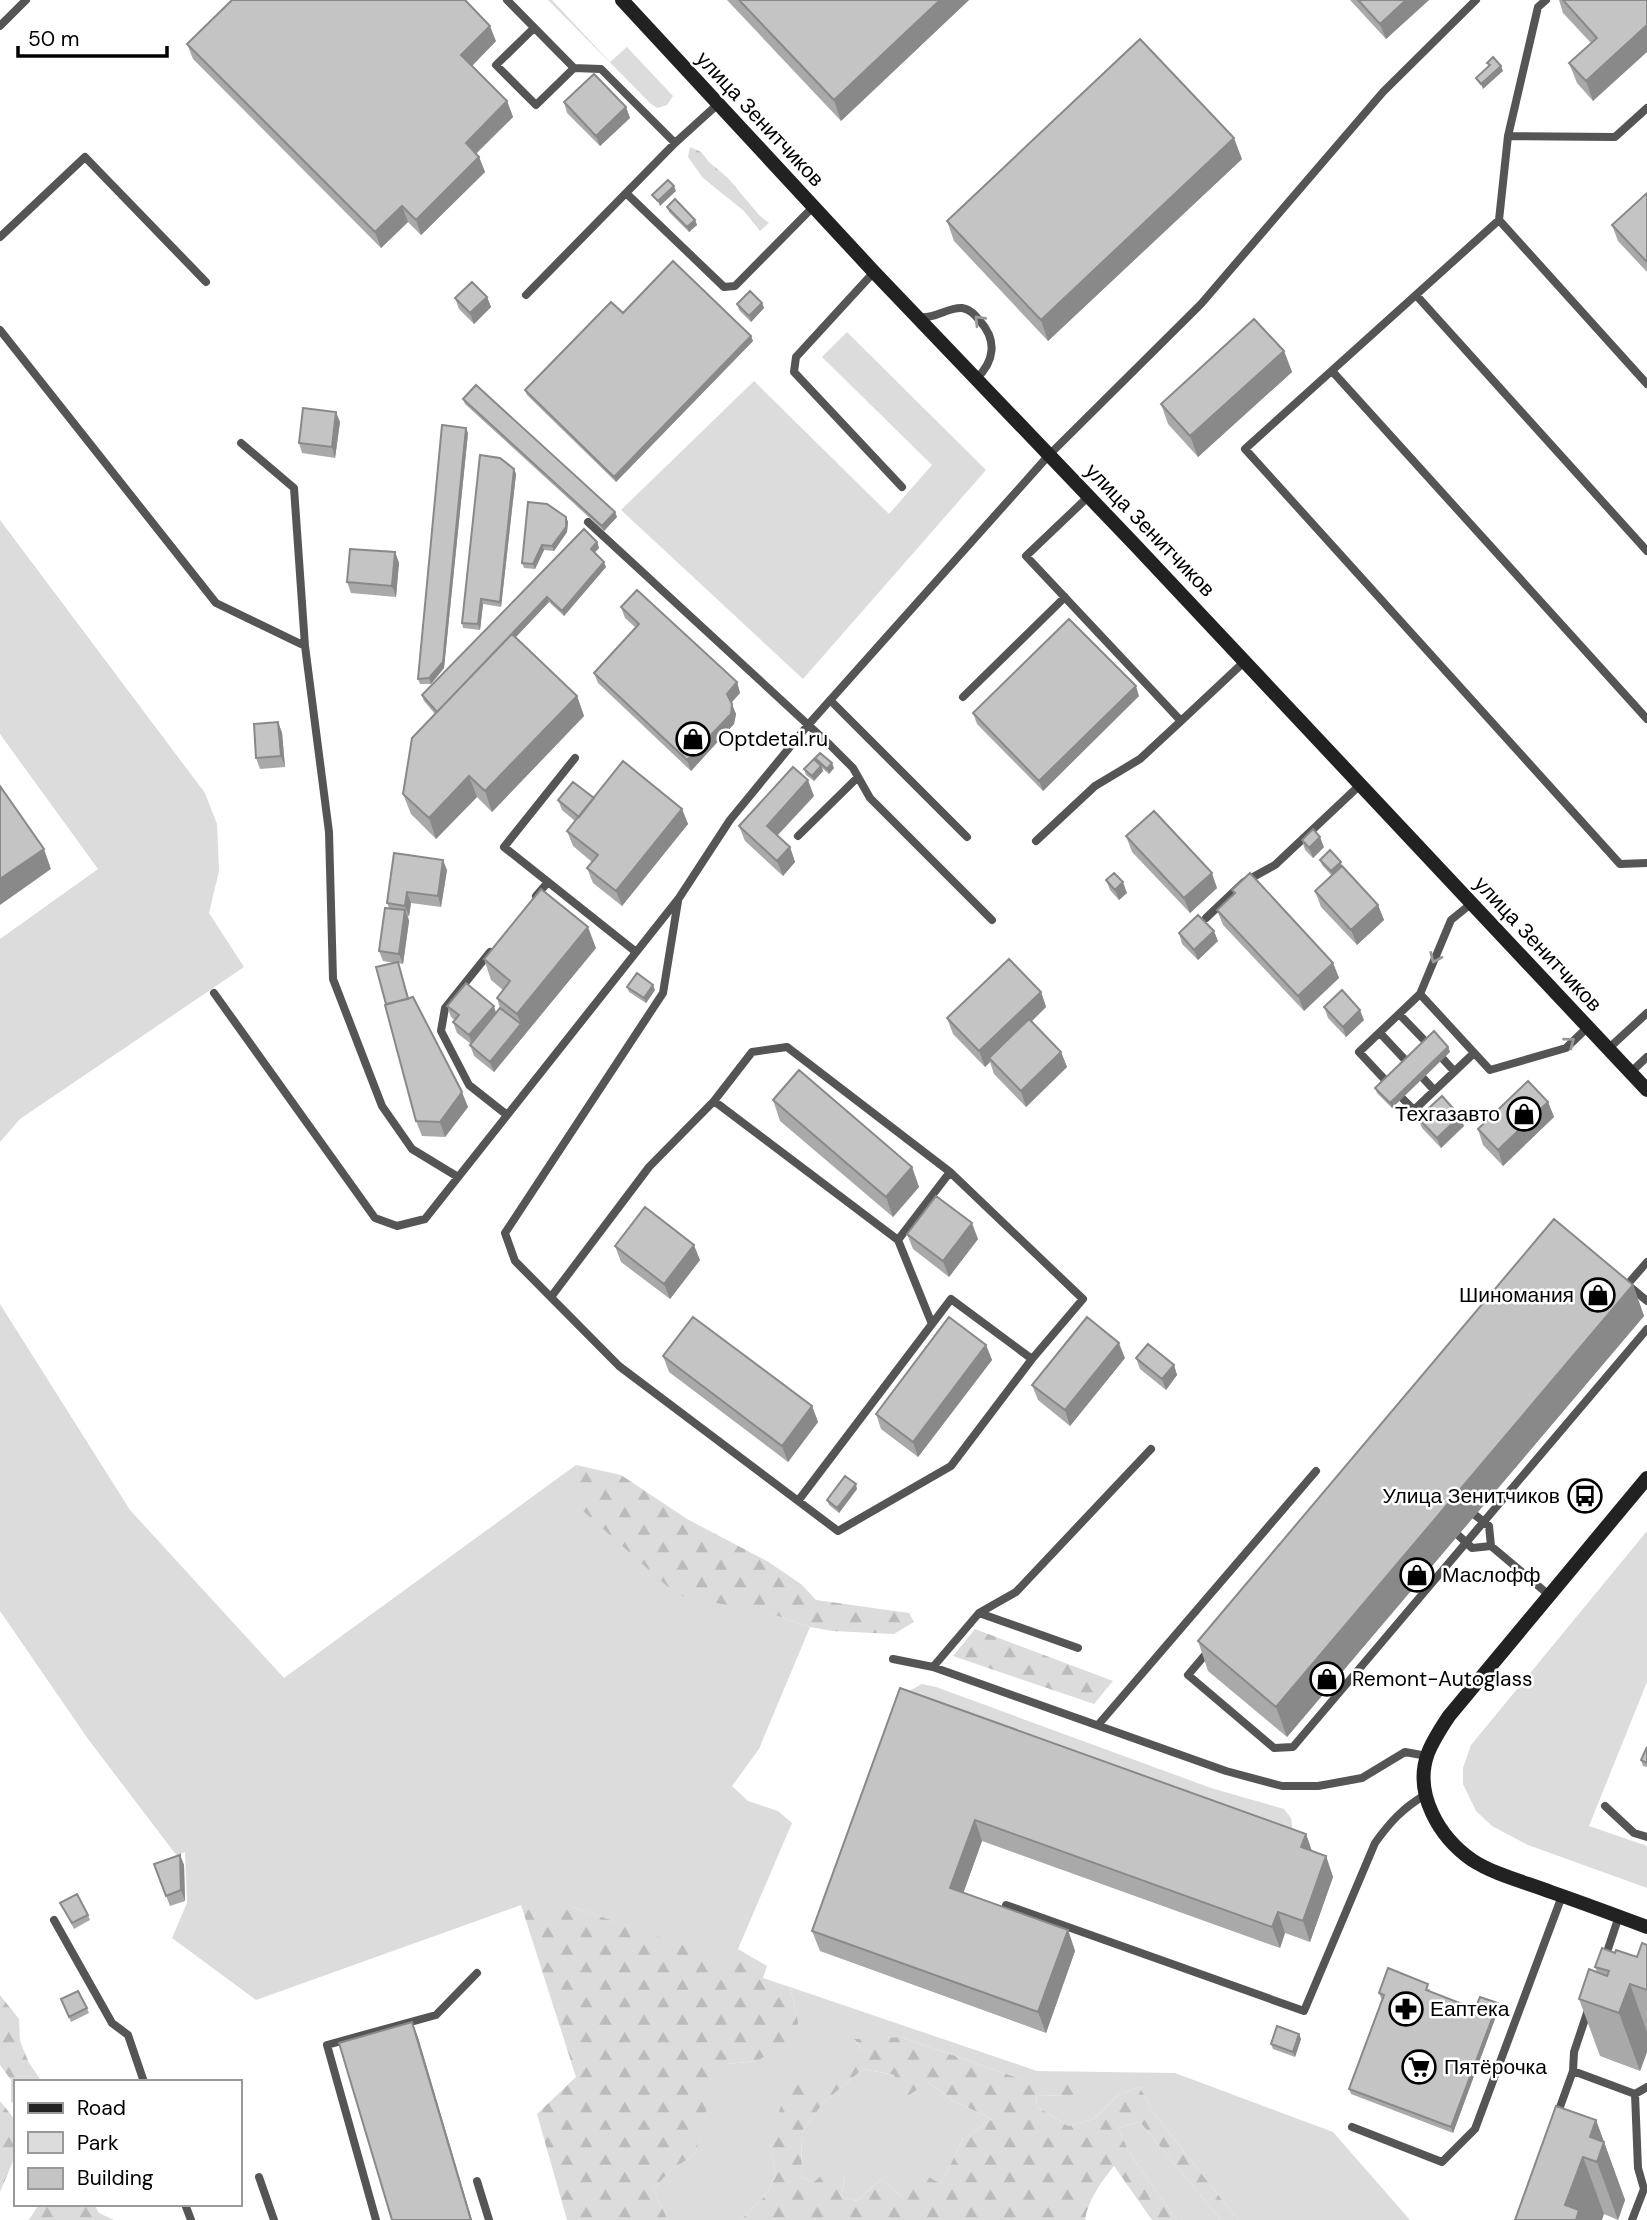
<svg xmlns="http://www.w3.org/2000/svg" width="1647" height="2220" font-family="'DM Sans',sans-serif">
<defs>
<pattern id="forest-firs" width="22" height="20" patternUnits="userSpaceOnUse" patternTransform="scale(1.75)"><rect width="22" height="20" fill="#dcdcdc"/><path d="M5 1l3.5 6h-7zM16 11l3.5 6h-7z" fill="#bbb"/></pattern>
</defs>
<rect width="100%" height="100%" fill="#fff"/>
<path fill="#dcdcdc" d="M548,0H552L610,62L627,47L673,96L667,105L657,108L651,104Z
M847,332L986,470L803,679L621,510L754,381L889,514L932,465L822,357Z
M0,520L205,793L217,824L219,871L209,913L244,967L20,1119L0,1142V939L98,869L0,734Z
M0,1304L130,1510L284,1678L576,1465L584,1511L772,1614L810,1627L759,1749L732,1786L748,1801L778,1811L792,1823L732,1963L568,1905H521L256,2000L172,1938L187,1903L185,1852L177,1856L88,1739L0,1611Z
M1647,1531V1682L1589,1826L1647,1846V1888L1528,1845L1492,1826L1476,1811L1463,1784V1768L1471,1745Z
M922,1684L936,1687L1211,1788L1284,1809L1291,1818L1295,1848L903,1694Z
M790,1987L1037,2071L1175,2073L1333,2132L1410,2220H1238L1153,2112L1140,2087L1118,2095L1094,2119L1068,2126L1036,2106L1037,2095L1065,2096L1039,2080L1018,2078L901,2037L854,2040L861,2048L823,2080L770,2144L776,2176L765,2196L741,2220H666L667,2218L653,2189L673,2168L695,2155L715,2073L727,2064L757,2061L798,2021Z
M863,2069L928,2082L952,2100L992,2119L963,2139L941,2184L902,2197L881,2179L857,2201L841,2197L845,2177L813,2183L802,2177L801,2133L823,2103Z
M1140,2122L1221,2220H1177L1130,2154L1118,2128Z"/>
<path fill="url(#forest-firs)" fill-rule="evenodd" d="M690,147L701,152L709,162L728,178L759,215L769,223L760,231L744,211L703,178L688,157Z
M576,1465L621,1475L687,1519L767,1561L801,1584L816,1600L909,1613L914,1622L894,1634L832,1631L810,1627L772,1614L677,1595L583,1511Z
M975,1629L1113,1681L1094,1704L953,1656Z
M521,1905H568L731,1962L738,1949L767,1966L763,1978L790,1987L798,2021L797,2037L757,2061L727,2064L716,2073L695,2155L673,2168L653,2189L667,2218L666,2220H567L537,2114L576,2077Z
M0,1995L19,2019L20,2041L29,2063L42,2082H16V2104L11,2102V2080L0,2065Z
M901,2037L1018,2078L1073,2080L1082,2093L1065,2096L1037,2095L1036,2106L1068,2126L1094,2119L1118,2095L1140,2087L1153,2112L1238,2220H1221L1140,2122L1118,2128L1130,2154L1177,2220H1152L1114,2166C1101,2182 1088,2200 1085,2220H741L765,2196L776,2176L770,2144L789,2077L823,2079L861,2048L854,2039ZM863,2069L894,2075L905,2098L928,2082L952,2100L992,2119L963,2139L941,2184L918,2171L902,2197L881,2179L857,2201L841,2197L845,2176L824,2173L813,2183L802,2177L801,2133L823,2103Z
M0,2101L16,2121V2154L0,2192Z
M39,2204H94L99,2213L114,2220H29Z"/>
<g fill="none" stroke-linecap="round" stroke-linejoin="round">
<path stroke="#555" stroke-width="8" d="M507,0L574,68L601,69L675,143
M0,26L26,0
M534,28L496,65L536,105L574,68
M1508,136L1615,137L1647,108
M626,193L724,287L735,286L813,207
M1499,220L1508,136L1538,7L1546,0
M0,237L85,157L206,282
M874,272L796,357L794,372L902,487
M526,295L675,143L718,104
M1416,295L1647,551
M919,317C935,319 948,307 962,308C970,309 975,315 980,321C997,340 995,361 976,379
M0,330L216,603L305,646L329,832L333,979L382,1106L412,1149L458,1177
M1332,371L1647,719
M1647,384L1499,220L1245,449L1620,864L1647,863
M241,443L294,488L305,646
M1089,496L1026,556L1181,721L1245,661
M588,522L830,745L853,768L870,798L992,920
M963,697L1065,597
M830,700L967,837
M575,758L504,847L636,952
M798,836L858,777
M1036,841L1095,786L1140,759L1181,721
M536,896L548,882
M678,901L663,993L505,1233L515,1261L619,1366L838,1531L951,1466L1032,1359L1083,1299L950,1172L787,1047L752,1052L714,1101
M1472,903L1451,920L1420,994L1490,1070L1566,1048L1588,1027
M1206,918L1244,882L1275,865L1361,784
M490,952L445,1008L441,1031L469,1085L507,1115
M214,993L375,1218L397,1226L425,1219L679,898L730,820L808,725L1049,455L1201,304L1383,92L1476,0
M1399,1014L1428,1044
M1380,1033L1408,1063
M1608,1049L1647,1013
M1443,1059L1454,1071
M1630,1073L1647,1057
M1423,1078L1434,1090
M1387,1082L1359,1052L1420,994
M1402,1098L1414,1110L1474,1053
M898,1240L950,1172
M1623,1281L1627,1285L1647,1262
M1628,1285L1647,1301
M551,1297L649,1167L714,1101L898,1240L932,1324L798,1501
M932,1324L951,1299L1032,1359
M1475,1515L1489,1526L1491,1546
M1458,1535L1472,1548L1491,1546L1549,1595
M979,1613L1078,1648
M1210,1649L1188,1675L1274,1748L1293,1747L1647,1329
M893,1659L933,1667L1226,1771L1282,1786H1318L1362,1778L1405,1752L1427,1756
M933,1667L979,1613L1016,1592L1151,1449
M1098,1725L1316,1471
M1605,1806L1634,1833L1647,1837
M1006,1905L1304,2011L1375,1843C1390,1822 1403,1808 1425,1795
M54,1920L112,2023L128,2035L144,2082
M1605,1958L1619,1916
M1573,2071L1635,2094L1638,2168L1644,2189L1632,2220
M1635,2094L1647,2087
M1556,2118L1573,2071L1574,2052L1589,2007
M1352,2127L1442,2162L1475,2129L1562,1896
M259,2177L274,2220
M477,2181L489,2220
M185,2204L191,2220
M376,2220L327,2045L436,2015L477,1973"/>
<path stroke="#222" stroke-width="14" d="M622,0L874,272L1137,547L1647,1090
M1647,1478L1449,1716C1441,1728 1433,1740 1428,1753C1413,1793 1439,1837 1472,1860C1495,1875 1525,1882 1551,1892C1583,1903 1615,1915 1647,1927"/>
</g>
<path fill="#a9a9a9" d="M727,0H969L841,121Z
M1350,0H1429L1386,39Z
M1559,0H1647L1593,101L1577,83L1569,63L1591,43L1563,13Z
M496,41L472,66L507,101L513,117L476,154L479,157L485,172L421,235L408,222L381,248L193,59L187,44Z
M564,102L626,107L630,118L600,146L567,113Z
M1242,159L1048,341L954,241L947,221Z
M1647,193V272L1618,241L1612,225Z
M667,207L695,220L697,225L689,232L669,212Z
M487,297L491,307L474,324L459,309L455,298Z
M762,303L764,308L751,322L739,310L737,304Z
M623,313L751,336L753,341L616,482L527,395L525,390Z
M1284,351L1292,372L1198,457L1168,424L1161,404Z
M463,399L615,512L617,517L604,531L465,404Z
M340,422L335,458L302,453L299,443Z
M468,433L444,668L431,684H420L418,679Z
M514,469L516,474L501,607L483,604L480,630L463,628L462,623Z
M566,517L568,522L567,532L554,551L544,550L535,569L524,568L522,563Z
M597,542L599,548L594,553L606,567L564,616L549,602L516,637L577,696L584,716L492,812L477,797L436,839L411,814L403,794L435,714L424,701L422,695Z
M395,552L399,563L396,597L351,593L347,582Z
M621,607L737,682L740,693L731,703L736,714L734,724L691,771L598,683L594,673L636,628L625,618Z
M1139,696L1043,791L977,724L973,713Z
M278,722L282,733L285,767L260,769L256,758Z
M815,758L834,768L829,774L822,768L823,771L814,781L806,775L804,769L816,762Z
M814,796L777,836L790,847L795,862L783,876L745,841L739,826Z
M594,798L682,809L688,824L622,906L593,883L587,868L592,862L573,846L567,831L575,821L562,810L558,800Z
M1126,836L1217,888L1190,913L1132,852Z
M1302,840L1324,847L1313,858L1305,850Z
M1320,860L1342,867L1378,905L1384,920L1357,945L1321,907L1315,891L1332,876L1322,865Z
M447,870L441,907L411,903L409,916H408L409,921L403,964L398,963L409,998L468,1107L445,1137L422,1136L416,1121L394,963L383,961L379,951L389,908L387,903Z
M1106,880L1127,893L1119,900L1110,890Z
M1232,890L1333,963L1339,978L1304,1011L1223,925L1217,910L1234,894Z
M1179,933L1218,941L1198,960L1182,944Z
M596,948L494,1072L474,1056L470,1045L471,1044L457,1033L453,1022L455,1020L451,1017L447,1006L496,1013L500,1008L497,998L503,990L491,980L484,959Z
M627,987L655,990L646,1003L629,992Z
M1041,992L1046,1007L1032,1021L1061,1052L1067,1067L1026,1107L994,1074L990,1062L985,1067L953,1034L947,1018Z
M1324,1007L1364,1020L1346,1037L1328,1018Z
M1448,1047L1450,1052L1392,1108L1377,1093L1375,1088Z
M773,1100L912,1167L919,1187L893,1217L780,1121Z
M1548,1102L1554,1117L1503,1166L1483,1145L1478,1129Z
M1418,1118L1464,1126L1441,1148L1422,1128Z
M907,1234L978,1239L949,1277L913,1249Z
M615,1246L700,1260L670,1299L621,1262Z
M1633,1285L1644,1316L1287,1737L1208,1671L1198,1641Z
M986,1345L992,1360L918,1457L881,1429L876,1414Z
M663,1356L812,1406L818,1422L788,1462L669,1372Z
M1125,1358L1070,1426L1038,1400L1032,1385Z
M1136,1358L1174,1365L1177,1375L1166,1390L1140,1369Z
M857,1489L839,1513L829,1505L827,1500Z
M900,1688L1306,1834L1312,1851L1326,1856L1333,1877L1310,1942L1285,1933L1280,1948L982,1841L963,1893L1068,1930L1075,1951L1046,2033L820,1951L812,1931Z
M1647,1747V1767L1643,1766L1641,1760Z
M180,1855L184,1865L185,1901L170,1906L154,1864Z
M60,1903L88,1915L90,1920L74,1929Z
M1647,1945V2052L1640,2071L1600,2056L1579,1999L1597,1972L1595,1967L1615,1953L1637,1957Z
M1430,1989L1429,1992L1475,2009L1498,2003L1499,2008L1453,2133L1351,2094L1349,2089L1382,1999L1381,1998L1379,1993Z
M63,2004L87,2008L89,2013L71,2022Z
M1299,2034L1301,2039L1295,2057L1273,2049L1271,2044Z
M1596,2120L1625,2200L1618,2220L1604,2214L1515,2220Z"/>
<path fill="#898989" d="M940,0H969L841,121L834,100Z
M1406,0H1429L1386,39L1380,24Z
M1647,25V52L1593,101L1586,81Z
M490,26L496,41L467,71L461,55Z
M1501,66L1503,71L1483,89L1481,84Z
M507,101L513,117L471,158L466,143Z
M626,107L630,118L600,146L596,136Z
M1234,138L1242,159L1048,341L1041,320Z
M479,157L485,172L421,235L416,220Z
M674,186L676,191L660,206L658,201Z
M402,206L408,222L381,248L375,232Z
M695,220L697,225L689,232L687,227Z
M487,297L491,307L474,324L470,313Z
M762,303L764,308L751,322L749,316Z
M751,336L753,341L616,482L614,477Z
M1284,351L1292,372L1198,457L1190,436Z
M336,412L340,422L335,458L332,447Z
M466,428L468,433L444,668L431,684L429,678Z
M514,469L516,474L501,607L500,602Z
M615,512L617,517L604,531L602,526Z
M566,517L568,522L567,532L554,551L552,546Z
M597,542L599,548L593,554L591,549Z
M542,545L544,550L535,569L533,564Z
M395,552L399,563L396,597L392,586Z
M604,562L606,567L564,616L562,611Z
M547,597L549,602L439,718L437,713Z
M481,599L483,604L480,630L478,624Z
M737,682L740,693L730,704L727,694Z
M1136,686L1139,696L1043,791L1039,781Z
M577,696L584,716L492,812L485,791Z
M732,704L736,714L734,724L691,771L687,760Z
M278,722L282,733L285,767L281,756Z
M832,763L834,768L829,774L827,769Z
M821,766L823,771L814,781L812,776Z
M469,776L477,797L436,839L429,818Z
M808,780L814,796L772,841L767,826Z
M682,809L688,824L622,906L616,891Z
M1320,837L1324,847L1313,858L1309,848Z
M790,847L795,862L783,876L777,861Z
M44,849L51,869L0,905V879Z
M443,860L447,870L441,907L438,896Z
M1341,862L1342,867L1332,876L1331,871Z
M1212,873L1217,888L1190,913L1184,898Z
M1123,882L1127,893L1119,900L1115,890Z
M407,892L411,903L409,916L405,906Z
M1378,905L1384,920L1357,945L1351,930Z
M405,910L409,921L403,964L399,954Z
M588,927L596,948L494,1072L490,1062L521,1024L517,1014Z
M1214,931L1218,941L1198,960L1194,950Z
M1333,963L1339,978L1304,1011L1298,996Z
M653,985L655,990L646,1003L644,998Z
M1041,992L1046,1007L991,1061L989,1058L990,1062L985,1067L979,1051Z
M494,1006L497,1016L473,1046L469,1035Z
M1360,1010L1364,1020L1346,1037L1343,1027Z
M1448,1047L1450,1052L1392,1108L1390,1103Z
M1061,1052L1067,1067L1026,1107L1021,1091Z
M462,1092L468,1107L445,1137L440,1122Z
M1548,1102L1554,1117L1503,1166L1498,1150Z
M1460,1116L1464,1126L1441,1148L1437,1138Z
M912,1167L919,1187L893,1217L886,1197Z
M972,1223L978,1239L949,1277L943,1261Z
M694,1245L700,1260L670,1299L664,1284Z
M1633,1285L1644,1316L1287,1737L1276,1707Z
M1119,1343L1125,1358L1070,1426L1065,1410Z
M986,1345L992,1360L918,1457L913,1442Z
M1174,1365L1177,1375L1166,1390L1162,1379Z
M812,1406L818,1422L788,1462L782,1446Z
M856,1484L857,1489L839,1513L837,1508Z
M975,1820L982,1841L958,1908L950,1888Z
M1306,1834L1313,1855L1301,1847Z
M180,1855L184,1865L185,1901L181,1890Z
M1326,1856L1333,1877L1310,1942L1303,1921Z
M1278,1912L1285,1933L1280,1948L1272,1927Z
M1068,1930L1075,1951L1046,2033L1038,2012Z
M1630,1984L1647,2032V2052L1640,2071L1619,2013Z
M1498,2003L1499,2008L1453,2133L1451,2127Z
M412,2022L418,2037L472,2220H471Z
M1299,2034L1301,2039L1295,2057L1293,2052Z
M1596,2120L1625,2200L1618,2220L1597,2162L1590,2137Z
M1583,2157L1604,2214L1602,2220H1571L1565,2205Z"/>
<path fill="#c4c4c4" stroke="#898989" stroke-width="2" d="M232,0H465L490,26L461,55L507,101L466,143L479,157L416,220L402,206L375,232L187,44Z
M739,0H940L834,100Z
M1358,0H1406L1380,24Z
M1563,0H1647V25L1586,81L1569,63L1597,38Z
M1140,39L1234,138L1041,320L947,221Z
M1493,57L1501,66L1481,84L1476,78L1490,65L1487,63Z
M594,74L626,107L596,136L564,102Z
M668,180L674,186L658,201L652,195Z
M1647,193V262L1612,225Z
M675,199L695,220L687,227L667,207Z
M673,261L751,336L614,477L525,390L611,302L623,313Z
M472,282L487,297L470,313L455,298Z
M750,291L762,303L749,316L737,304Z
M1254,319L1284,351L1190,436L1161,404Z
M476,385L615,512L602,526L463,399Z
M303,408L336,412L332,447L299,443Z
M442,425L466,428L443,662L429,678L418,679Z
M480,455L500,458L514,469L500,602L481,599L478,624L462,623Z
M528,502L547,504L566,517V527L552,546L542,545L533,564L522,563Z
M584,529L597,542L591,549L604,562L562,611L547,597L437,712L422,695Z
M350,549L395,552L392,586L347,582Z
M637,590L737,682L727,694L732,704L731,714L687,760L594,673L639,624L621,607Z
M1069,619L1136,686L1039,781L973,713Z
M512,634L577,696L485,791L469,776L429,818L403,794L412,738Z
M278,722L281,756L256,758L254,724Z
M820,753L832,763L827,769L815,758Z
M814,759L821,766L812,776L804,769Z
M623,761L682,809L616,891L587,868L598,855L567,831Z
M793,767L808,780L767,826L790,847L777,861L739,826Z
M573,782L594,798L579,817L558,800Z
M0,786L44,849L0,879Z
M1154,811L1212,873L1184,898L1126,836Z
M1313,829L1320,837L1309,848L1302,840Z
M1330,850L1341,862L1331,871L1320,860Z
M394,853L443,860L438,896L407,892L405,906L387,903Z
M1342,866L1378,905L1351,930L1315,891Z
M1114,873L1123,882L1115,890L1106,880Z
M1250,873L1333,963L1298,996L1217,910L1235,893L1232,890Z
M541,889L588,927L517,1014L497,998L510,981L484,959Z
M385,908L405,910L399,954L379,951Z
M1198,915L1214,931L1194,950L1179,933Z
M1009,959L1041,992L979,1051L947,1018Z
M398,962L408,999L386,1004L376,967Z
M637,973L653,985L644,998L627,987Z
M466,983L494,1006L469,1035L453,1022L459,1015L447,1006Z
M1342,990L1360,1010L1343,1027L1324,1007Z
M413,997L462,1092L440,1122L416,1121L385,1005Z
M500,1008L521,1024L490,1062L470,1045Z
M1029,1019L1061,1052L1021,1091L989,1058Z
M1434,1031L1448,1047L1390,1103L1375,1088Z
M799,1070L912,1167L886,1197L773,1100Z
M1528,1081L1548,1102L1498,1150L1478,1129Z
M1442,1096L1460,1116L1437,1138L1418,1118Z
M936,1196L972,1223L943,1261L907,1234Z
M645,1207L694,1245L664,1284L615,1246Z
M1554,1219L1633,1285L1276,1707L1198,1641Z
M693,1317L812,1406L782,1446L663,1356Z
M949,1317L986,1345L913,1442L876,1414Z
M1087,1317L1119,1343L1065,1410L1032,1385Z
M1148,1344L1174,1365L1162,1379L1136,1358Z
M845,1476L856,1484L837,1508L827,1500Z
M900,1688L1306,1834L1301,1847L1326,1856L1303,1921L1278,1912L1272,1927L975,1820L950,1888L1068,1930L1038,2012L812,1931Z
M1647,1747V1763L1641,1760Z
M180,1855L181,1890L166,1896L154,1864Z
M77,1894L88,1915L72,1923L60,1903Z
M1642,1943L1647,1945V1990L1630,1984L1619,2013L1579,1999L1589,1969L1607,1976L1609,1971L1595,1967L1602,1948L1615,1953L1616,1950L1637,1957Z
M1388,1968L1428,1984L1426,1990L1475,2009L1480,1997L1498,2003L1451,2127L1349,2089L1384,1995L1379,1993Z
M78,1991L87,2008L69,2017L61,1999Z
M412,2022L471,2220H392L339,2043Z
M1277,2026L1299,2034L1293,2052L1271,2044Z
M1556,2106L1596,2120L1590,2137L1604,2142L1597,2162L1583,2157L1565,2205L1579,2210L1576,2220H1515Z"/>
<defs><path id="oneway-chevron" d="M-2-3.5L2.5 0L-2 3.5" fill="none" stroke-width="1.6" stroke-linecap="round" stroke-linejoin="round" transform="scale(1.75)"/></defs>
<g stroke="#999">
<use href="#oneway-chevron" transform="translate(979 320) rotate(-134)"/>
<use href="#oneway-chevron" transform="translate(1435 958) rotate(113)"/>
<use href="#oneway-chevron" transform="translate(1570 1042) rotate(-37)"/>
</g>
<defs>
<symbol id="shop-ring" viewBox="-11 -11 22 22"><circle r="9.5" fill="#fff" stroke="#000" stroke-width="1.5"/><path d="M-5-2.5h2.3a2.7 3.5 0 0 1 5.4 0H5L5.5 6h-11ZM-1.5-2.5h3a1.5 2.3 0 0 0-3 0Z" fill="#000"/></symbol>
<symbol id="bus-ring" viewBox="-11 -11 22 22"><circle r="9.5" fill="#fff" stroke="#000" stroke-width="1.5"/><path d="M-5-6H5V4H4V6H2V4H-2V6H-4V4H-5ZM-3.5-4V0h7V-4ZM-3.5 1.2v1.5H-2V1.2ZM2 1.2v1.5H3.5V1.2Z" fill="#000"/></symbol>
<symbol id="pharmacy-ring" viewBox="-11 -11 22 22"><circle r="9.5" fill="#fff" stroke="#000" stroke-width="1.5"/><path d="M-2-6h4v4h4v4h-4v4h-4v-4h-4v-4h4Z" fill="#000"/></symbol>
<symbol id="supermarket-ring" viewBox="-11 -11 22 22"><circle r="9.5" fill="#fff" stroke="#000" stroke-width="1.5"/><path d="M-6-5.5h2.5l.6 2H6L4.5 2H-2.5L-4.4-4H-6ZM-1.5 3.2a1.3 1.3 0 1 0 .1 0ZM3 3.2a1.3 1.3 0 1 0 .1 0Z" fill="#000"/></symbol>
</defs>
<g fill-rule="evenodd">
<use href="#shop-ring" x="674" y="720" width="38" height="38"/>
<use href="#shop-ring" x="1505" y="1095" width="38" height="38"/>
<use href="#shop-ring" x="1579" y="1276" width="38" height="38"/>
<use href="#bus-ring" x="1566" y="1477" width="38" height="38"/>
<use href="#shop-ring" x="1398" y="1556" width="38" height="38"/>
<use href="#shop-ring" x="1308" y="1660" width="38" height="38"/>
<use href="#pharmacy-ring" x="1387" y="1990" width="38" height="38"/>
<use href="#supermarket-ring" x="1400" y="2048" width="38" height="38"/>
</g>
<g text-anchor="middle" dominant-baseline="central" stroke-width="5" stroke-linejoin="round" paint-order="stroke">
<g font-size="21" fill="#000" stroke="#fff">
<text transform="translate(760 119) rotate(47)">улица Зенитчиков</text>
<text transform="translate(1150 530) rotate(46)">улица Зенитчиков</text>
<text transform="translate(1538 944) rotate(47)">улица Зенитчиков</text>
</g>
<g font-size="21" fill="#000" stroke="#fff" text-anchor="start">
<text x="718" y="739">Optdetal.ru</text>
<text x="1500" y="1114" text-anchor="end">Техгазавто</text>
<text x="1574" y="1295" text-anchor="end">Шиномания</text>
<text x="1560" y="1496" text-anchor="end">Улица Зенитчиков</text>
<text x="1442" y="1575">Маслофф</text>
<text x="1352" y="1679">Remont-Autoglass</text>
<text x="1430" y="2009">Еаптека</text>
<text x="1444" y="2067">Пятёрочка</text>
</g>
</g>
<rect x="14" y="2080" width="228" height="126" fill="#ffffff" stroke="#999999" stroke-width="2"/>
<rect x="28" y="2103" width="35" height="10" fill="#222222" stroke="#999999" stroke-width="2"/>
<text x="77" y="2115" font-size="21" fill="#000000">Road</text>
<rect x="28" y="2132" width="35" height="21" fill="#dcdcdc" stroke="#999999" stroke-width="2"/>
<text x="77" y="2150" font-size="21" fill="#000000">Park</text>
<rect x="28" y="2168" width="35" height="21" fill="#c4c4c4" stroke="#999999" stroke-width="2"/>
<text x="77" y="2185" font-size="21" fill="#000000">Building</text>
<path d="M18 46v10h149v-10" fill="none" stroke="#000000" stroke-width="3.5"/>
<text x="28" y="46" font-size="21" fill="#000000" stroke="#ffffff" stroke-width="5" paint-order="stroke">50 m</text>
</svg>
